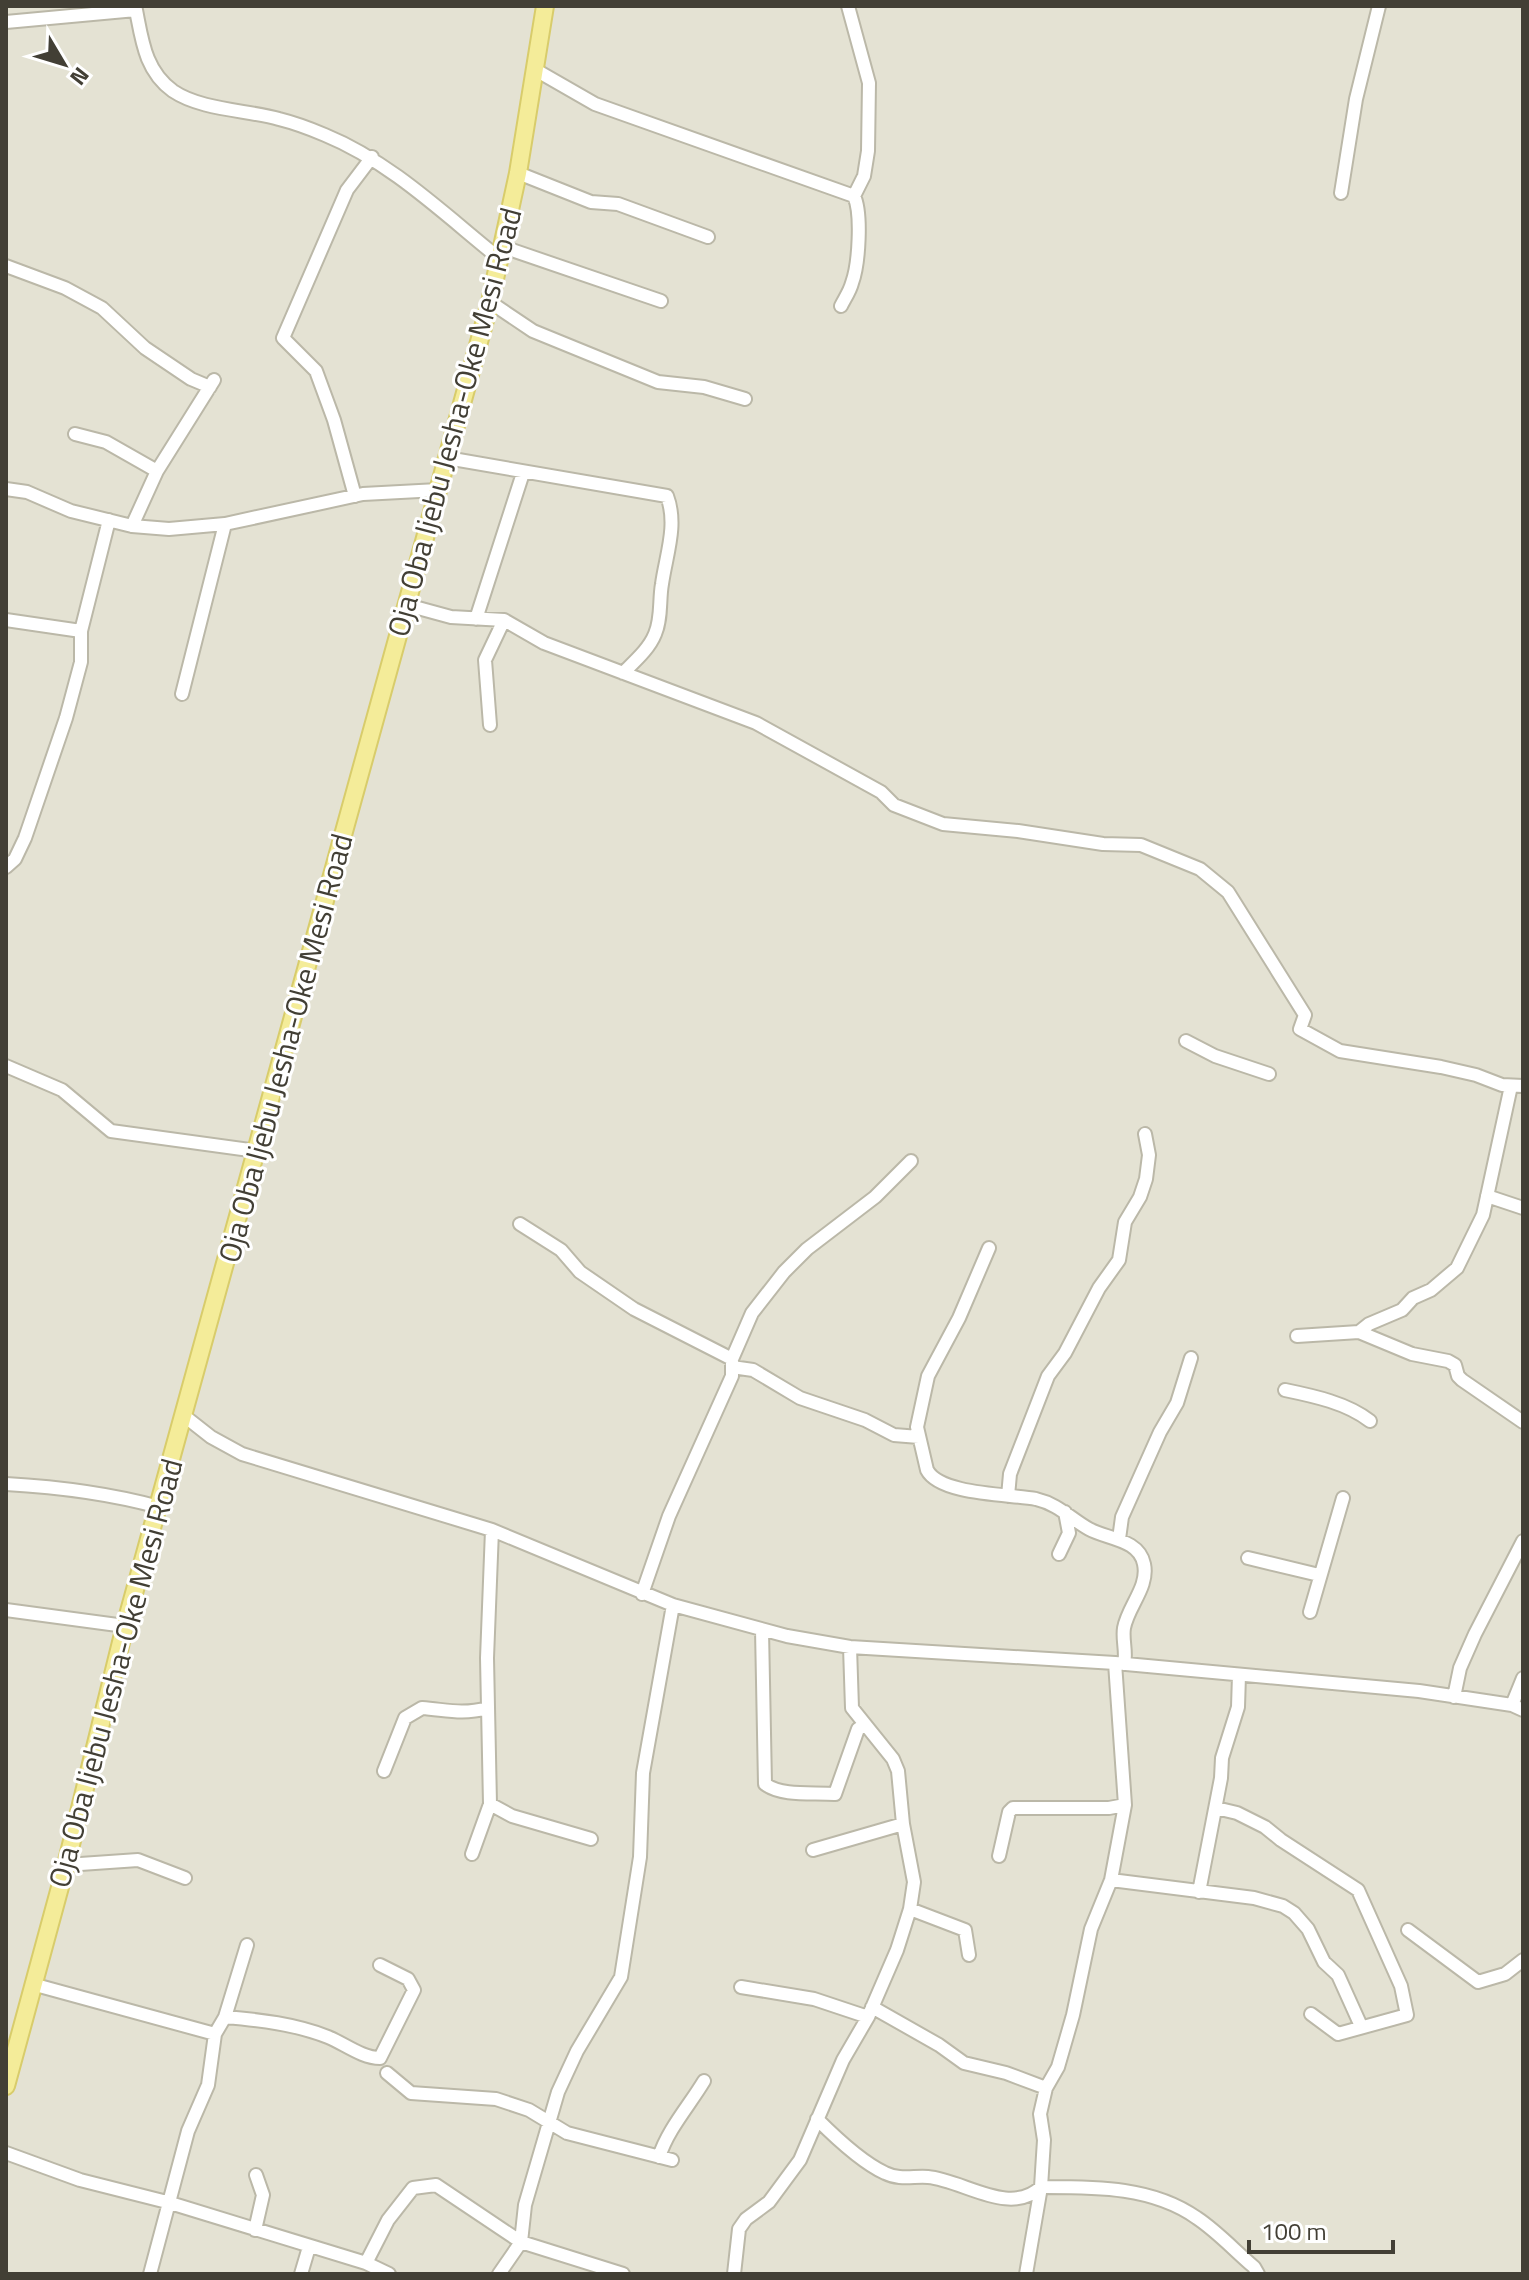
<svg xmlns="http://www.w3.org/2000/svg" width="1529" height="2280" font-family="'Titillium Web',sans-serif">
<rect width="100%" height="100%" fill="#f0efe4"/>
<path fill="#e4e2d3" d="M6,6H1523V2274H6Z"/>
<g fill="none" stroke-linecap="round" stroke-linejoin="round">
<defs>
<path id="minor" d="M848,6L869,83L868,151L864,176L854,196
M6,22L136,10C142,40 145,71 173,91C201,110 247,110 279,119C295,123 311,129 325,135C391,162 445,215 500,259
M534,69L595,104L854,196C862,213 859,264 852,283C850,291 845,298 841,306
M518,173L591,202L618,204L708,237
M1341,193L1356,99L1379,6
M503,247L661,301
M6,266L65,288L102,308L145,348L191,379L210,387
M490,302L533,331L658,382L704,387L745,399
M75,434L106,442L157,471
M447,458L667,496C678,525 666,555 662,584C659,600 662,618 655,634C649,649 635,661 623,673
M6,489L27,492L71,511L132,526L169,529L225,524
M355,496L334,420L316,371L283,338L347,190L372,157
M132,526L157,471L214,380
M407,605L451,617L504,620L544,643L756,723L881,792L894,805L943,824L1018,831L1103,844L1141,845L1200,869L1228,892L1305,1015L1300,1029L1340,1051L1441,1067L1476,1075L1502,1085L1523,1086
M476,619L523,473
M6,620L81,631
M182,694L225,524L363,494L438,490
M490,725L485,660L504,620
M6,867L15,859L25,838L66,718L81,662V631L109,520
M1186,1041L1215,1056L1269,1074
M6,1066L62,1090L111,1131L257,1151
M1487,1196L1523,1208
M520,1224L561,1250L580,1272L634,1309L732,1359V1376L669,1516L642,1594
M989,1248L959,1318L928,1376L917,1427L927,1470C940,1495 1010,1494 1036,1499C1058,1504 1071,1519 1089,1529C1107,1539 1139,1539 1144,1564C1149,1587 1128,1606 1124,1628C1122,1640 1127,1652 1124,1664
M1359,1332L1369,1324L1402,1310L1413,1298L1431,1290L1457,1268L1483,1215L1511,1086
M1297,1336L1359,1332L1412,1354L1448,1361L1455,1365L1458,1376L1462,1380L1523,1422
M732,1359L752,1313L784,1272L807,1249L875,1197L911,1161
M732,1367L753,1370L800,1398L865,1420L894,1435L919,1437
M1285,1390C1314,1396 1347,1403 1370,1421
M183,1415L211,1437L242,1454L492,1530L673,1605L787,1636L850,1647L1115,1663L1419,1691L1512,1705L1523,1710
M6,1484C59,1487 108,1493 159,1507
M1008,1496L1010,1474L1048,1376L1065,1353L1099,1288L1119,1260L1125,1222L1140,1197L1146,1179L1149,1155L1145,1134
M1119,1539L1122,1517L1160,1432L1177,1403L1191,1358
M1059,1554L1069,1533L1065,1512
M1248,1558L1319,1575
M6,1610L125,1626
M1310,1612L1343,1498
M762,1630L765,1784C783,1797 814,1792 835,1794L858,1729L864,1725
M1454,1697L1460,1668L1475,1634L1523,1541
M1512,1705L1523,1678
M384,1771L405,1718L422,1708C448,1710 461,1715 488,1708
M490,1804L512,1816L591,1839
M1216,1808L1237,1813L1265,1827L1281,1840L1358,1890L1401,1986L1407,2015L1338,2034L1311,2014
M813,1850L903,1824
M472,1854L490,1804L487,1658L492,1530
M999,1856L1009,1812L1013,1808H1109L1125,1805
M66,1865L138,1860L185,1878
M1111,1880L1254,1898L1283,1906L1294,1913L1308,1929L1324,1962L1338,1975L1361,2026
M1199,1892L1221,1778L1222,1758L1238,1707L1239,1675
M910,1909L965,1930L969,1955
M1408,1930L1478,1982L1505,1974L1523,1960
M32,1984L215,2034L225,2017L247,1945
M741,1987L814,1999L868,2017
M872,2007L939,2045L964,2063L1006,2073L1046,2088
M225,2017C260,2020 295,2024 328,2037C345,2044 362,2058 380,2058L414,1990L408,1979L380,1965
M387,2073L411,2093L496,2099L529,2110L567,2133L672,2160
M817,2119C834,2136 863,2163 885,2173C899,2180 913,2176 928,2177C963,2180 1010,2217 1041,2187C1094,2187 1152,2186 1197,2218C1218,2232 1235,2251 1254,2267L1258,2274
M6,2153L80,2180L167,2202L366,2263L389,2274
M659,2157C668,2129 689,2106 704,2081
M255,2230L263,2195L256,2175
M366,2263L388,2220L413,2188L436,2185L521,2242L623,2274
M150,2274L188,2131L208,2085L215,2034
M301,2274L309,2247
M499,2274L521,2242L525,2205L558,2092L577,2051L621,1977L640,1857L643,1773L673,1605
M734,2274L739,2229L746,2219L769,2202L800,2160L843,2060L868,2017L897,1950L910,1909L914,1882L903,1824L898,1771L893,1759L852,1708L850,1647
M1026,2274L1041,2187L1044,2140L1040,2114L1046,2088L1058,2067L1073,2015L1091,1929L1111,1880L1125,1805L1115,1663"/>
<path id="major" d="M6,2086L66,1865L125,1626L490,302L518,173L545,6"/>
</defs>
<use href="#minor" stroke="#bbb8a8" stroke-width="16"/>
<use href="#major" stroke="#d8cc6b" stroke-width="20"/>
<use href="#minor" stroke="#fff" stroke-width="12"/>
<use href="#major" stroke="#f4ec99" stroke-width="16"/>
</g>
<g text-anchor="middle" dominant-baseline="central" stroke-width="6" stroke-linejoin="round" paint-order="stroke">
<g font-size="30" fill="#423f35" stroke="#fff">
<text transform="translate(454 422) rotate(-75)">Oja Oba Ijebu Jesha-Oke Mesi Road</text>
<text transform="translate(285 1048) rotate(-75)">Oja Oba Ijebu Jesha-Oke Mesi Road</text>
<text transform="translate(115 1673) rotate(-75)">Oja Oba Ijebu Jesha-Oke Mesi Road</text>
</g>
</g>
<rect width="1529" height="2280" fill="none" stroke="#423f35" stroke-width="16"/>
<g transform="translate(64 64) rotate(128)" stroke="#ffffff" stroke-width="6" paint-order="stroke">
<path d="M0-6L14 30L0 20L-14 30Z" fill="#423f35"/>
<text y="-12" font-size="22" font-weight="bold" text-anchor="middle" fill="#423f35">N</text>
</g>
<path d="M1249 2240v12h144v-12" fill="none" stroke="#423f35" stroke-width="4"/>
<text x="1261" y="2240" font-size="24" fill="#423f35" stroke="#ffffff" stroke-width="6" paint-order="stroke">100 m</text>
</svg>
